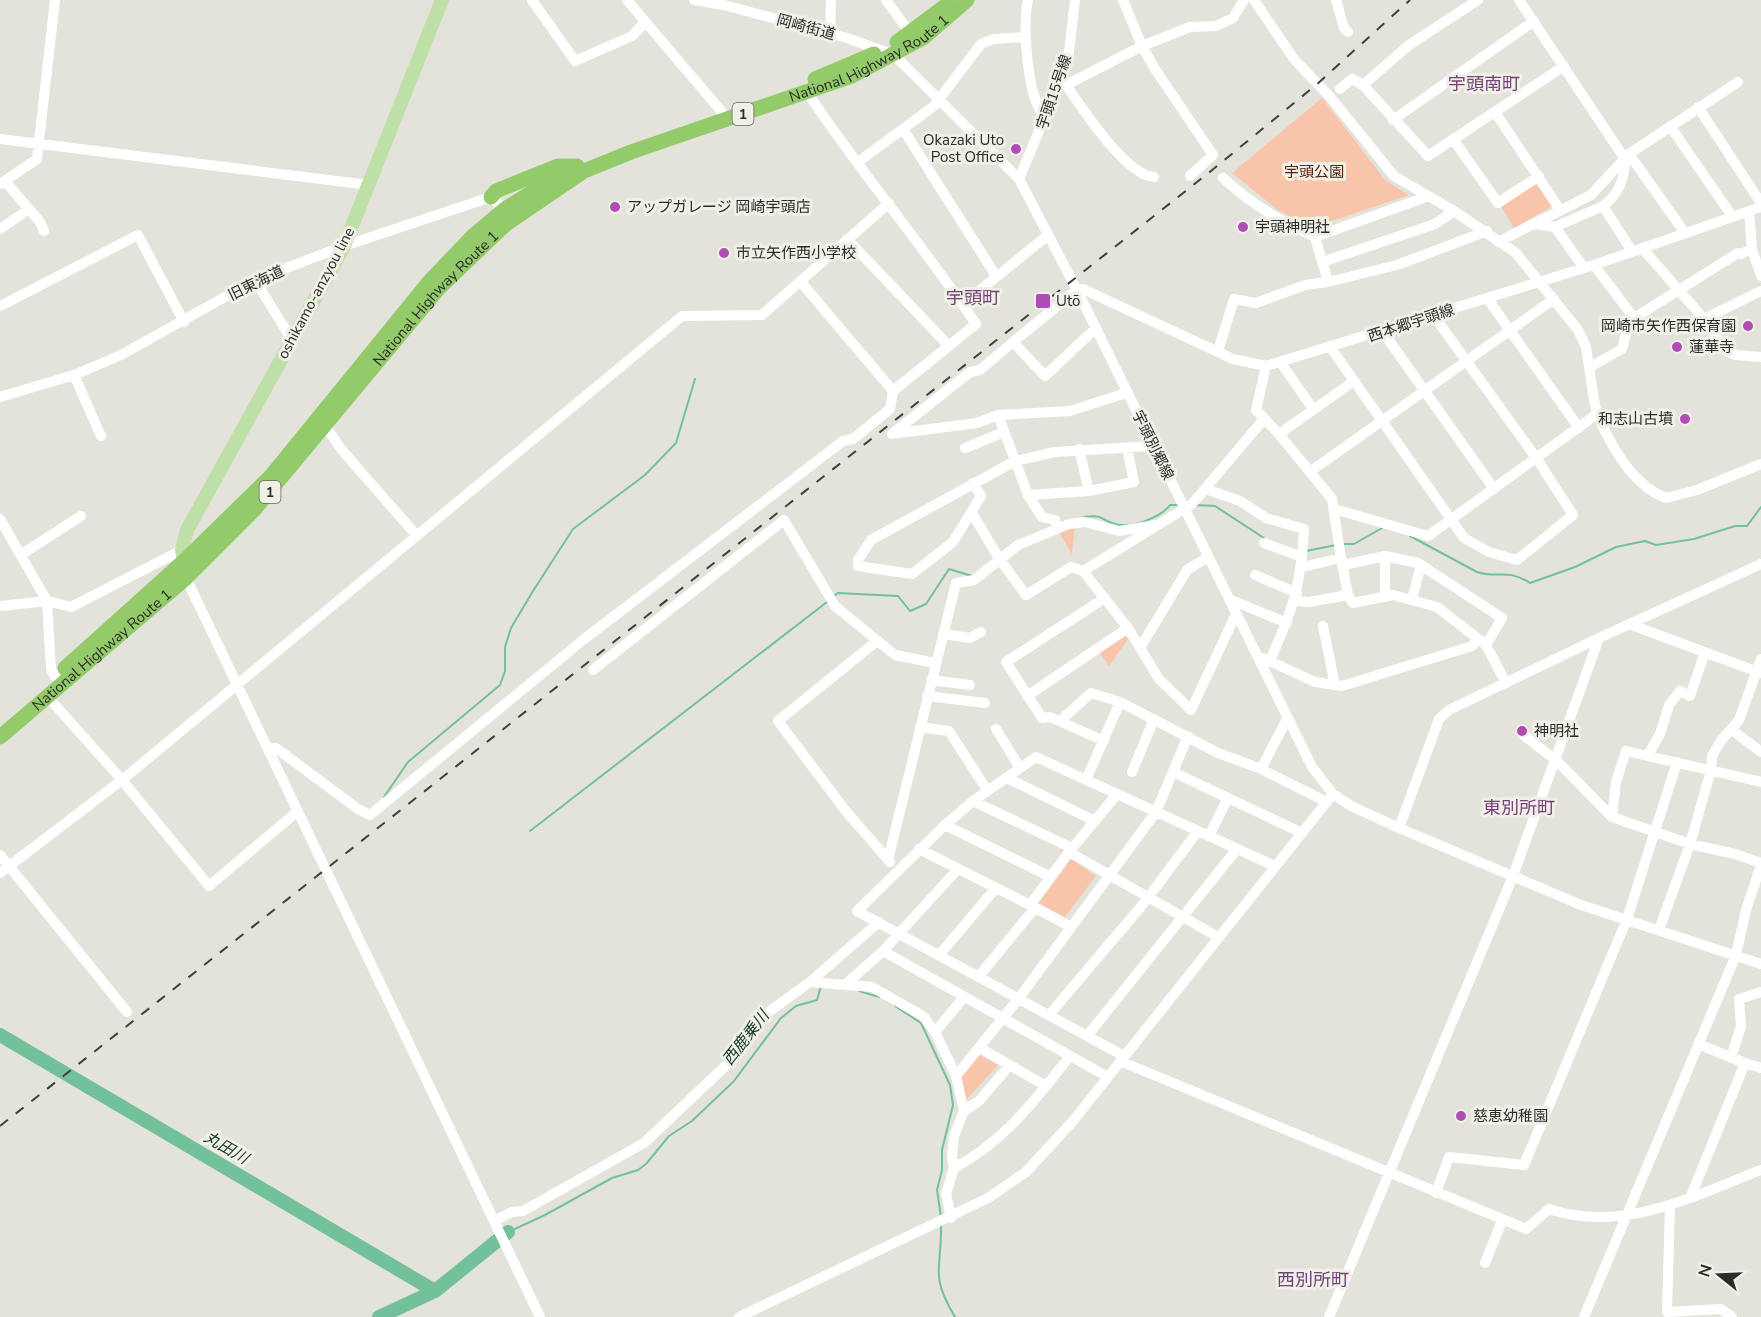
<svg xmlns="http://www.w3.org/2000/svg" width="1761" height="1317" font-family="'Nunito Sans','Noto Sans JP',sans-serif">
<rect width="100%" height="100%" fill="#e3e3db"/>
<path fill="#f9c5aa" d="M1322,98L1386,181L1409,195L1311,228L1278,210L1232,173Z
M1537,184L1552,206L1514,228L1501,206Z
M1075,526L1072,554L1058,531Z
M1125,636L1128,639L1109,666L1099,652Z
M1071,859L1096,876L1065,917L1039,903Z
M979,1055L998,1065L966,1100L958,1078Z"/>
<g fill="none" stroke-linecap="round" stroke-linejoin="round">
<path stroke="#72c19a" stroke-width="2" d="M1195,505L1215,506L1264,538
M1084,517C1105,514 1099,520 1115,524C1132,529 1161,517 1170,505H1178
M1410,536L1477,572C1499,579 1507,568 1530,583L1575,567L1616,547L1645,541L1656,545L1694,539L1735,526H1747L1761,507
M1341,544H1354L1382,528
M1306,551L1336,545
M834,596L838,593L898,596L910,611L926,604L949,569L972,576
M384,797L408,762L500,685L505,671V647L511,628L533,591L573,529L645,475L676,443L695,379
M530,831L827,602
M859,991L879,997
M895,1006L921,1023L950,1085L953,1105L942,1150V1170L937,1190L941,1217
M941,1225C942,1271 929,1273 955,1317
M508,1232L545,1215L612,1178L638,1170L646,1164L669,1136L692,1121L734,1081L781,1018L796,1006L817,1000L821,986"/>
<path stroke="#72c19a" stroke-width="14" d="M0,1035L435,1291
M379,1317L435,1291L508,1232"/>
<path stroke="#fff" stroke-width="10" d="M532,0L575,61L632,36L645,22
M627,0L721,111
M694,0L724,5L847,38L894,55L1019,179L1077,290L1312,767L1333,794L1351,806L1399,828L1581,905L1761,964
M886,0L911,34
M1028,0C1022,24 1027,102 1046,118
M1123,0L1142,46L1155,69L1213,155L1190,176
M1254,0L1294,59L1331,98L1394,176L1454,211L1516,253L1578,330L1586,347C1589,362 1593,404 1598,416C1611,446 1633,486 1666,498L1697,490L1761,464
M1336,0L1344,28L1348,32
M1478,0L1409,45L1363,85L1428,156L1564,66
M1519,0L1625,159C1625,179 1619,194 1603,206L1632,251
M830,34L831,0
M1060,82L1066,85C1083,109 1125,175 1154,177
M1066,85L1142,46L1190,27L1216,26L1233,18L1244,0
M1340,89L1352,79L1363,85
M1698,107L1761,203
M1495,112L1560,210
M1393,120L1534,21
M1670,126L1732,216
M903,129L996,276
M0,139L369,185
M1453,139L1498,203L1539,176
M1629,154L1685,233
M858,162L934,106L981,44L993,39L1026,37
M1223,178C1250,203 1281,222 1315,237
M1019,179L1068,61L1075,0
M5,181L40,222L44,231
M0,184L37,159L55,0
M1749,211L1752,249L1761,276
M1533,224L1555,227L1584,268
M1555,227L1603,206
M0,229L29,209
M1315,237L1426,197
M1315,237L1328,282
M847,239L949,346
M1498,242L1591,195L1629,154L1738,82
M1643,249L1704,319L1726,351L1736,355L1761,357
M1322,262L1435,224L1454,211
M1594,265L1634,318L1738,253L1741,254L1752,249
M255,280L292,340
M800,281L893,391
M1077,290L1083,289L1233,359L1266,366L1594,265L1761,207
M1077,290L1013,342L1045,376L1096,328
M1487,298L1579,428
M963,304L1048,235
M0,306L138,235L184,322
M1704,319L1761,291
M1383,332L1494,489
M1331,348L1464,538L1489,552L1517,560L1573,515L1537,459L1434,316
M1218,351L1234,299L1256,303L1305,285L1328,282L1397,265L1487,231
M1281,363L1313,409
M1266,366L1256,410L1279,434L1332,499L1341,558L1348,595L1353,603L1393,595L1437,607L1486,645L1506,683
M1590,367L1622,349L1628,326L1634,318
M74,375L101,436
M0,397L74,375L121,355L255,280L344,246L491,197L509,214
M998,415L977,423L892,434L970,372L980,370L1013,342
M326,427L341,449L417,536
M1279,434L1354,381
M965,448L1004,432
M1079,449L1089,491
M1311,471L1554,299
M973,483L981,496L953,542L912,574L858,566V560L871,540L1015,461L1055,452L1153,446
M1206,489L1240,501L1266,518L1304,529C1301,585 1293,610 1270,660
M1028,495L1089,491L1134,482L1127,448
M1334,509L1428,536L1597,414
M972,513L1000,560L1026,595L1071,567L1083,571L1128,628L1159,679L1191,710L1236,614
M0,519L47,601L51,669L55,677
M1057,527L1055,520L1042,517L1028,495L998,415L1070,411L1126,393
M1264,543L1302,557
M22,554L81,516
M1385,556V597
M1343,565L1385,556L1418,563L1502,618L1486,645
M1302,567L1341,558
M1083,571L1192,504L1264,419
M1255,575L1297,593
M186,578L540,1317
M1229,599L1287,623
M1412,599L1421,565
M1295,601L1309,602L1348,595
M0,606L47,601L71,607L182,550
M1629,624L1761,673
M1323,626L1335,685
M943,634L970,638L981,632
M877,641L778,721L845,810L890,862
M1140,648L1187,570L1208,557
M1263,658L1315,682L1342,686L1472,646L1478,639
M593,670L784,520L835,606L895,655L935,663
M931,680L970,685
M47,696L122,780L209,886L298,811
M927,696L985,703
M1027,696L1128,628
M1060,721L1091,693L1120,702L1218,753L1261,769L1327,802
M920,727L949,731L987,790
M996,729L1020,768
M1732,730L1761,752
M1522,734L1557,761L1612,817L1690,844L1735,854L1761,863
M1104,741L1050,717L1042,718L1006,662L1105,598
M268,748H276L358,809L370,815L583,640L843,441L853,439L890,409L893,391L976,324C923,245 860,172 807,92
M1648,755L1660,734L1669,705L1680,691L1690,696L1705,652
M1261,769L1287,719
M1132,772L1154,719
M1173,772L1302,833
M1007,778L1095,821
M1086,780L1120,702
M973,801L1072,848
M1612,817L1616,782L1626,751L1761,782
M945,825L1051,877
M1399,828L1439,719L1449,710L1599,638L1761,564
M1209,836L1228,798
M919,849L1030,905L1069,852L1117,794
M1069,852L1218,937
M0,855L127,1012
M888,860L956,583L974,580L1018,545L1069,524L1085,522L1119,531L1156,525
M0,873L122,780L682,316L762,315L889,203
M1030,905L1071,927
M1659,930L1690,844L1711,770L1712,756L1720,742L1739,720L1761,659
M883,951L1106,1076
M940,954L995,889
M979,976L1035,908
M810,982L872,987L923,1016L935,1032L956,1076L964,1111L954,1136L952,1157L954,1168L946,1194L951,1218
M847,983L883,951L957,870
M1049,1015L1144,903L1198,831
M935,1032L964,997
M1087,1036L1237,849
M980,1048L1046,1086
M1124,1056L857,911L945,825L973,801L1036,757L1275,866
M1731,1058L1741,1026L1739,999L1761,992
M1120,1061L1526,1229L1549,1209C1622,1234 1693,1196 1761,1170
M1745,1063L1761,1068
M956,1076L1019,998L1156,812L1188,736
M964,1111L979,1101L1009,1066
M954,1168C1005,1141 1035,1100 1070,1056
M1436,1193L1449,1157L1524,1165L1627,919L1677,762
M1691,1196L1745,1063L1698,1044
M1670,1207L1667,1312L1721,1309L1732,1317
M494,1221L512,1212L523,1211L644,1143L735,1057L763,1016L810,982L879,922
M1485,1263L1502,1221
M739,1317L988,1198L1026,1172L1073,1121L1333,794
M1329,1317L1513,876L1599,638
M1584,1317L1736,955L1746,910L1761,865"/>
<path stroke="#bee0a6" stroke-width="14" d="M185,568L182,550L187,530L344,246L442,0"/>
<g stroke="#93cb6a" stroke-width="15">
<path d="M897,42L948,4"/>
<path d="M815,79L874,54"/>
<path d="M491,197L496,191L558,166H577"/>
<path d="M65,668L184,561L271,476L429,282L473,236L505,209L560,175"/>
<path id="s1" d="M0,737L186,578L254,510L439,288L506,224L584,171L631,152L852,76L923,38L967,0"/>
</g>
<path stroke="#3f3f3d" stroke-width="2" stroke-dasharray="10 10" stroke-linecap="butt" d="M0,1126L1211,171L1316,85L1410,0"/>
</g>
<g fill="#b04db4" stroke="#f0f0e8" stroke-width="2">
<circle cx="1016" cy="149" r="6"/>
<circle cx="615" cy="207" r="6"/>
<circle cx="1243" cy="227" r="6"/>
<circle cx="724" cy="253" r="6"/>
<rect x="1035" y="293" width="16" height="16" rx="3"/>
<circle cx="1748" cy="326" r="6"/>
<circle cx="1677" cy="347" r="6"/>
<circle cx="1685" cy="419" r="6"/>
<circle cx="1522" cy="731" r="6"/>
<circle cx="1461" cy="1116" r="6"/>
</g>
<g text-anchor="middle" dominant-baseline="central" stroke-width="6" stroke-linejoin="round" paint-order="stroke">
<g fill="#f0f0e8" stroke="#666662" stroke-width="1.5">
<rect x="732.5" y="103" width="21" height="22" rx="4.5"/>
<rect x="259.5" y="481" width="21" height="22" rx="4.5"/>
</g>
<g font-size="14" font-weight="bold" fill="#2b2b29">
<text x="743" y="114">1</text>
<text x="270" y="492">1</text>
</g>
<g font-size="15" fill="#2b2b29" stroke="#f0f0e8">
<text transform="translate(806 27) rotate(15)">岡崎街道</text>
<text stroke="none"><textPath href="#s1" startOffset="1124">National Highway Route 1</textPath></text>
<text transform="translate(1054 92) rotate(-71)">宇頭15号線</text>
<text transform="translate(256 283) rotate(-26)">旧東海道</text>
<text transform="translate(316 293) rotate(-62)">oshikamo-anzyou line</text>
<text stroke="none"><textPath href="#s1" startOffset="620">National Highway Route 1</textPath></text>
<text transform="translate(1411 323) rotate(-18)">西本郷宇頭線</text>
<text transform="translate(1153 445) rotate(64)">宇頭別郷線</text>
<text stroke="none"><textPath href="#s1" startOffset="134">National Highway Route 1</textPath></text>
</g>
<g font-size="15" fill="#2b2b29" stroke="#f0f0e8" text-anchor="start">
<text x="1004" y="140" text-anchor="end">Okazaki Uto<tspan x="1004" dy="17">Post Office</tspan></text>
<text x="627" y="207">アップガレージ 岡崎宇頭店</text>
<text x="1255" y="227">宇頭神明社</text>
<text x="736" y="253">市立矢作西小学校</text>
<text x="1056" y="301">Utō</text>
<text x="1736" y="326" text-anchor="end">岡崎市矢作西保育園</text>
<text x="1689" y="347">蓮華寺</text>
<text x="1673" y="419" text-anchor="end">和志山古墳</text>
<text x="1534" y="731">神明社</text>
<text x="1473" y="1116">慈恵幼稚園</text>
</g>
<g font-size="15" fill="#512508" stroke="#f0f0e8">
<text x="1314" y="172">宇頭公園</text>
</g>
<g font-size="16" font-style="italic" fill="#153928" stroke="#f0f0e8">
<text transform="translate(746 1038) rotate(-52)">西鹿乗川</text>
<text transform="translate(226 1148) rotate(30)">丸田川</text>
</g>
<g font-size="18" fill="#744276" stroke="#f0f0e8">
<text x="1484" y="84">宇頭南町</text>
<text x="973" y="298">宇頭町</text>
<text x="1519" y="808">東別所町</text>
<text x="1313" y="1280">西別所町</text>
</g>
</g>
<g transform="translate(1719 1275) rotate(288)" stroke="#f0f0e8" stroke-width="4.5" paint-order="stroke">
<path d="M0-4.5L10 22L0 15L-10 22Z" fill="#2b2b29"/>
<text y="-9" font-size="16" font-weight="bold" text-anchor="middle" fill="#2b2b29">N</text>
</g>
</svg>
